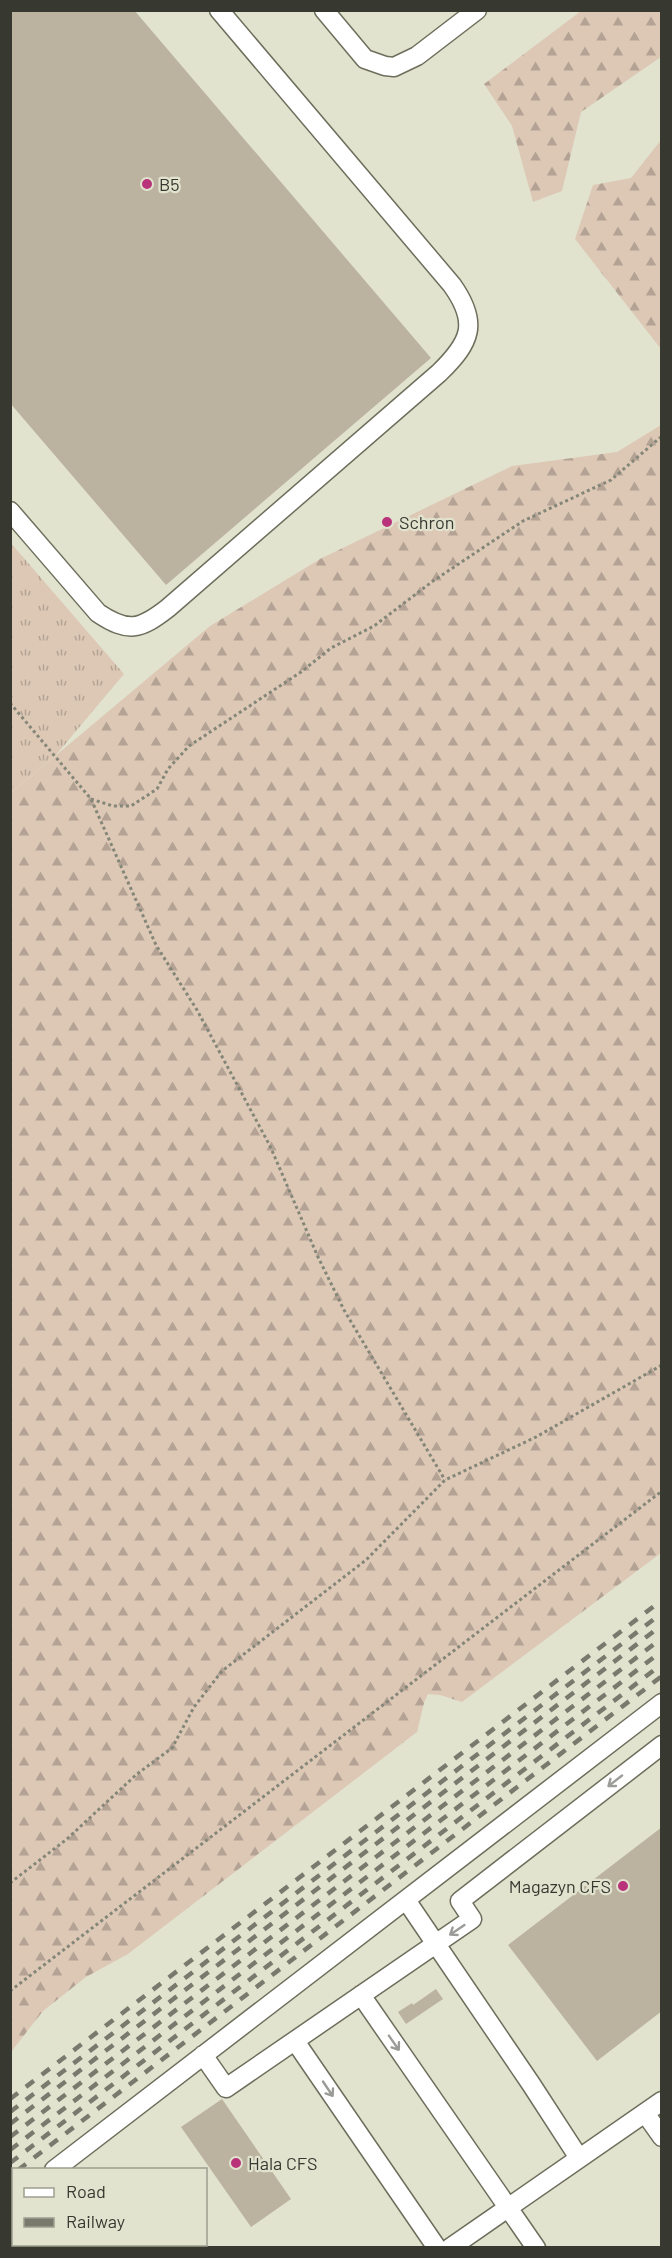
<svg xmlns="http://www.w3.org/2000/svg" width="672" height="2258" font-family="Barlow,sans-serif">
<defs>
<pattern id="grass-tufts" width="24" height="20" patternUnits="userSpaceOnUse" patternTransform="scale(1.5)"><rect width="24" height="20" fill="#ddc8b6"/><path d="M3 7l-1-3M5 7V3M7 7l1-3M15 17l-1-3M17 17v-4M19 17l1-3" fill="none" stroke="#b4a394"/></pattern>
<pattern id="forest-firs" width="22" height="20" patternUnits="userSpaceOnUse" patternTransform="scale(1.5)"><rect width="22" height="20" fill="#ddc8b6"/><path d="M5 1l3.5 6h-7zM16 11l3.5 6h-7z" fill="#b4a394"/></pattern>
</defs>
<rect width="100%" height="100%" fill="#e1e3ce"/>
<path fill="url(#grass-tufts)" d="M10,542L124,674L56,755L11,793Z"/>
<path fill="url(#forest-firs)" d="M581,11H661V57L581,112L562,191L533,202L512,126L484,84Z
M661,140V349L575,239L593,185L631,178Z
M661,425V1553L462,1702L440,1695L428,1694L424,1703L417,1732L128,1954L86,1977L43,2011L11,2052V793L210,626L320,559L512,466L617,452Z"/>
<path fill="#bbb3a0" d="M10,10H134L431,358L166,585L10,403Z
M662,1827V2011L597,2061L508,1945Z
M436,1989L443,1999L406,2024L398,2012L412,2003L413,2005Z
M222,2099L291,2199L251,2227L181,2127Z"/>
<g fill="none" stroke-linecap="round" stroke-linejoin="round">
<defs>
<path id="minor" d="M324,10L365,59L385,66L394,67L417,56L477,10
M10,511L98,613C128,633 140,630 168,608L439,373C471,342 479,323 452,285L219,10
M406,1900L531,2084L579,2158
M361,1995L536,2248
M295,2041L437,2248
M203,2055L226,2088L472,1919L460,1901L662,1745
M645,2113L662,2137
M54,2170L662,1703
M10,2203L14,2200
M450,2248L662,2101"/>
</defs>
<use href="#minor" stroke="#6d6e5c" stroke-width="21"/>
<path stroke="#848678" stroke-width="3" stroke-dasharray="3 3" stroke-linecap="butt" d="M10,703L91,799L156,945L197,1010L270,1146L318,1257L344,1310L445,1480
M91,799L113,806H131L157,789L168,769L189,746L301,672L331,648L374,626L433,581L523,521L611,480L662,436
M10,1883L67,1839L137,1774L172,1748L194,1707L222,1671L366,1560L445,1480L536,1437L662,1365
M10,1991L662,1491"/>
<use href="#minor" stroke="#fff" stroke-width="18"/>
<path stroke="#797a6d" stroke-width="4.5" stroke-dasharray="10 10" stroke-linecap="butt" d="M10,2099L662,1600
M10,2112L662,1613
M10,2124L662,1625
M10,2137L662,1638
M10,2150L662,1651
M10,2163L662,1664
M18,2170L662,1676"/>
</g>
<defs><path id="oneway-shaft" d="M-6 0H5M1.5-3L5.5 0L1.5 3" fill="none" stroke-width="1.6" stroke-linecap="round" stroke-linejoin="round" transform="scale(1.5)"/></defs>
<g stroke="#9b9c98">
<use href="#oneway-shaft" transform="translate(615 1781) rotate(142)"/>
<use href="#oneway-shaft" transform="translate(457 1930) rotate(146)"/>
<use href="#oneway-shaft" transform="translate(394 2043) rotate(55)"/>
<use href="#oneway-shaft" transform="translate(328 2089) rotate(56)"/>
</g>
<g fill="#b83379" stroke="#e1e3ce" stroke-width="2">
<circle cx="147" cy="184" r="6"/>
<circle cx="387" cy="522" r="6"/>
<circle cx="623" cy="1886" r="6"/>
<circle cx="236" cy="2163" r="6"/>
</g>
<g text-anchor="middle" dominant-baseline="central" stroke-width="4.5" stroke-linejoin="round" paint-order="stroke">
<g font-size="18" fill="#373830" stroke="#e1e3ce" text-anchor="start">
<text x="159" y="184">B5</text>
<text x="399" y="522">Schron</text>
<text x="611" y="1886" text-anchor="end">Magazyn CFS</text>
<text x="248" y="2163">Hala CFS</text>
</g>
</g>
<rect width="672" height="2258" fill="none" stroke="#373830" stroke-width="24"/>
<rect x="12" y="2168" width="195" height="78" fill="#e1e3ce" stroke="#9d9f8f" stroke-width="1.5"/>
<rect x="24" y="2188" width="30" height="9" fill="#ffffff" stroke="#9d9f8f" stroke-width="1.5"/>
<text x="66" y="2198" font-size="18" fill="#373830">Road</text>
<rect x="24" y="2218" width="30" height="9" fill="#797a6d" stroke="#9d9f8f" stroke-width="1.5"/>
<text x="66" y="2228" font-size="18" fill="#373830">Railway</text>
</svg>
